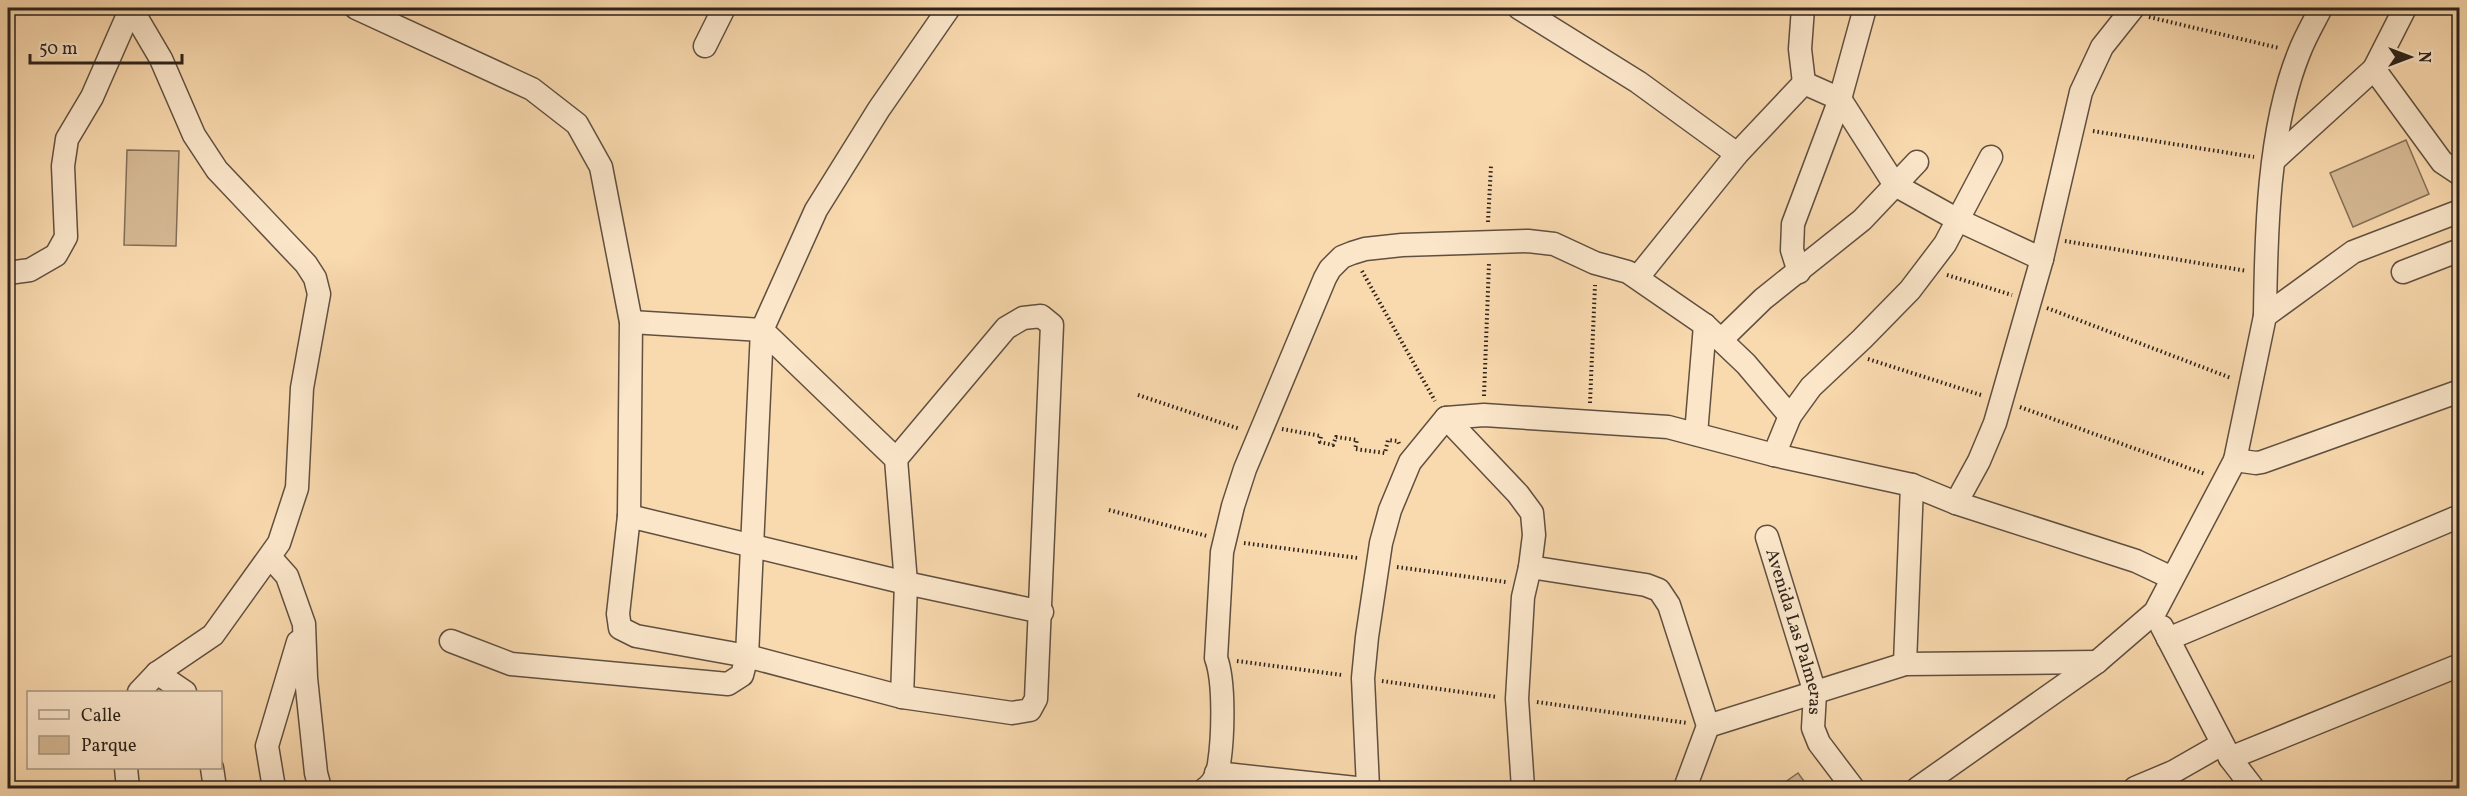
<svg xmlns="http://www.w3.org/2000/svg" width="2467" height="796" font-family="Vollkorn,serif">
<rect width="100%" height="100%" fill="#f9d9ae"/>
<filter id="stains"><feTurbulence type="fractalNoise" baseFrequency=".00333" numOctaves="4"/><feColorMatrix values="0 0 0 0 .2 0 0 0 0 .09 0 0 0 0 .02 0 0 0 .5 -.17"/></filter>
<radialGradient id="worn" r=".72"><stop offset=".6" stop-color="#630" stop-opacity="0"/><stop offset="1" stop-color="#630" stop-opacity=".3"/></radialGradient>
<path fill="#d6ba95" stroke="#826e58" stroke-width="1.5" d="M2406,140L2429,194L2353,227L2330,173Z
M127,150L179,151L176,246L124,245Z
M1798,773L1809,788H1777Z"/>
<g fill="none" stroke-linecap="round" stroke-linejoin="round">
<defs>
<g id="street">
<path d="M131,8L161,59L194,135L217,170L306,264L315,278L319,294L302,388L297,488L279,543L213,635L157,673L139,692"/>
<path d="M356,8L532,89L577,124L601,167L631,322L629,516L618,614L620,628L636,636L747,656L902,697L1012,713L1030,710L1036,699L1052,325L1041,316L1023,318L1006,328L896,459"/>
<path d="M1519,8L1638,82L1737,154"/>
<path d="M1803,8L1800,49L1804,83"/>
<path d="M2405,8L2374,69L2442,162L2460,174"/>
<path d="M705,46L724,8"/>
<path d="M1804,83L1840,99L1895,185L1958,220L2042,259"/>
<path d="M2274,160L2374,69"/>
<path d="M1799,272L1792,250L1793,224L1840,99L1865,8"/>
<path d="M2403,272L2460,250"/>
<path d="M8,273L30,270L56,255L66,237L63,166L67,139L92,97L131,8"/>
<path d="M1638,277L1737,154L1804,83"/>
<path d="M2265,316C2266,233 2268,130 2299,53C2305,37 2314,22 2321,8"/>
<path d="M631,322L762,330L896,459L906,583L902,697"/>
<path d="M1721,340L1763,299L1862,220L1917,162"/>
<path d="M1446,418L1518,494L1532,513L1534,535L1530,567L1523,597L1517,699L1523,788"/>
<path d="M1696,434L1705,325"/>
<path d="M1774,455L1790,416L1811,387L1862,339L1910,290L1945,244L1991,157"/>
<path d="M2235,460L2256,463L2262,462L2460,391"/>
<path d="M1956,503L1979,461L1995,423L2042,259L2081,92L2102,47L2133,8"/>
<path d="M629,516L906,583L1042,612"/>
<path id="s1" d="M1767,537L1815,693L1813,728L1819,743L1853,788"/>
<path d="M270,557L287,576L304,624L306,678L316,773L320,788"/>
<path d="M1530,567L1646,585L1659,590L1669,605L1708,726L1685,788"/>
<path d="M2162,627L2230,758L2253,788"/>
<path d="M2168,639L2460,516"/>
<path d="M451,641L511,664L728,684L742,675L747,656L762,330L816,210L879,109L949,8"/>
<path d="M1905,664L1912,485"/>
<path d="M157,673L185,692"/>
<path d="M1708,726L1905,664L2097,662"/>
<path d="M2230,758L2460,665"/>
<path d="M126,768L128,788"/>
<path d="M212,768L215,788"/>
<path d="M1216,773L1356,788"/>
<path d="M274,788L267,746L298,642"/>
<path d="M1206,788C1213,784 1218,773 1219,764C1223,738 1225,682 1216,658L1222,552L1233,506L1245,469L1325,278L1330,269L1342,257L1352,253L1365,249L1402,245L1528,241L1554,244L1595,263L1628,272L1705,325L1746,364L1790,416"/>
<path d="M1368,788L1363,678L1367,637L1381,543L1390,510L1410,462L1446,418L1484,415L1668,427L1774,455L1912,485L1956,503L2136,561L2172,578"/>
<path d="M1918,788L2097,662L2155,612L2235,460L2265,316L2353,252L2460,211"/>
<path d="M2135,788L2173,772L2222,744"/>
</g>
</defs>
<use href="#street" stroke="#605040" stroke-width="25"/>
<path stroke="#2d221b" stroke-width="4" stroke-dasharray="1.5 3" stroke-linecap="butt" d="M2149,17L2279,48
M2093,131L2254,157
M1488,222L1491,166
M2065,241L2247,271
M1362,271L1435,401
M1947,275L2012,295
M2047,308L2231,378
M1868,359L1981,395
M1138,395L1240,429
M1484,396L1489,263
M1590,403L1595,285
M2020,407L2205,474
M1282,429L1321,436L1320,442L1333,445L1336,437L1357,440L1355,449L1385,453L1388,440L1398,441L1399,444
M1109,510L1207,536
M1244,543L1358,558
M1397,567L1506,582
M1237,661L1342,675
M1382,681L1497,697
M1537,702L1687,723"/>
<use href="#street" stroke="#fbe6ca" stroke-width="22"/>
</g>
<g text-anchor="middle" dominant-baseline="central" stroke-width="4.5" stroke-linejoin="round" paint-order="stroke">
<g font-size="18" fill="#2d221b" stroke="#fbe6ca">
<text stroke="none"><textPath href="#s1" startOffset="99">Avenida Las Palmeras</textPath></text>
</g>
</g>
<rect width="2467" height="796" fill="none" stroke="#f9d9ae" stroke-width="30"/>
<rect x="9" y="9" width="2449" height="778" fill="none" stroke="#2d221b" stroke-width="3"/>
<rect x="15" y="15" width="2437" height="766" fill="none" stroke="#2d221b" stroke-width="1.5"/>
<rect x="27" y="691" width="195" height="78" fill="#fbe6ca" stroke="#a99884" stroke-width="1.5"/>
<rect x="39" y="710" width="30" height="9" fill="#fbe6ca" stroke="#a99884" stroke-width="1.5"/>
<text x="81" y="721" font-size="18" fill="#2d221b">Calle</text>
<rect x="39" y="736" width="30" height="18" fill="#d6ba95" stroke="#a99884" stroke-width="1.5"/>
<text x="81" y="751" font-size="18" fill="#2d221b">Parque</text>
<g transform="translate(2410 57) rotate(90)" stroke="#fbe6ca" stroke-width="4.5" paint-order="stroke">
<path d="M0-4.5L10 22L0 15L-10 22Z" fill="#2d221b"/>
<text y="-9" font-size="16" font-weight="bold" text-anchor="middle" fill="#2d221b">N</text>
</g>
<path d="M30 54v9h152v-9" fill="none" stroke="#2d221b" stroke-width="3"/>
<text x="39" y="54" font-size="18" fill="#2d221b" stroke="#fbe6ca" stroke-width="4.5" paint-order="stroke">50 m</text>
<rect width="100%" height="100%" filter="url(#stains)"/>
<rect width="100%" height="100%" fill="url(#worn)"/>
</svg>
